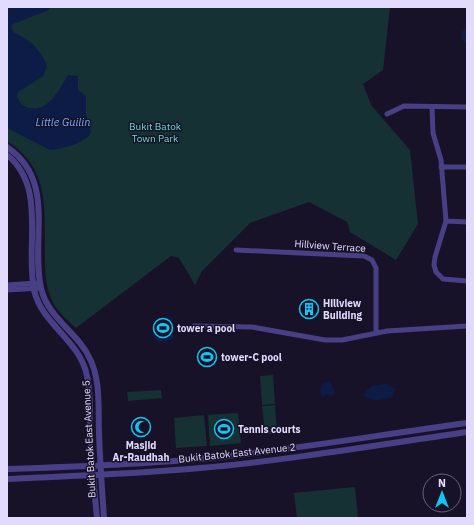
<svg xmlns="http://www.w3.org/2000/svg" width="474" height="525" font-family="'IBM Plex Sans',sans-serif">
<rect width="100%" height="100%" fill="#181229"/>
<path fill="#153133" d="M7,7H390L383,70L363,84L371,105L410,150L418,224L396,260L350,232L347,222L309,202L250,223L202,271L195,285L179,258L171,256L76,328C66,319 56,311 51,298C45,284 45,271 45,256C44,210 51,169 7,141Z
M273,375L275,404L262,405L260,376Z
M161,390L162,398L128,401L127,392Z
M275,405L277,434H265L262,406Z
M238,413L241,443L210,446L208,415Z
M204,415L207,446L176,448L174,418Z
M355,487L358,518H297L294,493Z"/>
<path fill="#0d1c47" d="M7,7H51L49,10L13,24L11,27L14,33C28,37 42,51 47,66L43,76L18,92L17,96C19,102 23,107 30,108C49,112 60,88 68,75L78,76V90L86,96V113L91,132C87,143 62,149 50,150L7,128Z
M467,28V43L462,40L461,32Z
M167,317L172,319L170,327L174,336L173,337L175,338L166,342L161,341L159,343L152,335L156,332V324L162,318Z
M200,351L204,355L213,353L218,355L210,360L203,362L197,352Z
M326,382H330L334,389V394L331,396L326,394L323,397L320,392L322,385Z
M386,384L395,389L392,397C381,400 371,403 363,394L372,386Z"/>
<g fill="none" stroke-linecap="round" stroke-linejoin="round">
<path stroke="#493f86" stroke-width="5" d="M432,107L433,133L441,160L446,221L435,257L434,265L436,272L443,279L467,281
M387,114L404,106L467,107
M441,167H467
M446,221L467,222
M236,250L364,256L372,260L376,268V332
M7,285L37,283
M7,290L41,288
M194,326L252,327L325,340H342L387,331L467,326"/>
<path stroke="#493f86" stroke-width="6" d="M7,147C57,181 30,239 41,288C48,319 78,332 90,359C101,381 98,409 99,433C100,462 102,490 104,518
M7,155C47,187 25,246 34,290C42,325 80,340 87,376C91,394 90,415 90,433C92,462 94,490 97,518
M7,469C70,467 134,465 197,459C288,451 377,435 467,423
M7,479C71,476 136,474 200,468C290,460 378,445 467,432"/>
</g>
<defs>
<symbol id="building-ring" viewBox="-11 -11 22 22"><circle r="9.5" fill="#181229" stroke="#10c6f5" stroke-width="1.5"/><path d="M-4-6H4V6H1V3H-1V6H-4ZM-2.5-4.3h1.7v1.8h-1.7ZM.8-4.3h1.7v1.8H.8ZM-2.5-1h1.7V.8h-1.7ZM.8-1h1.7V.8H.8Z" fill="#10c6f5"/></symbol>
<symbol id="stadium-ring" viewBox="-11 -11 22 22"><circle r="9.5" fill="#181229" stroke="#10c6f5" stroke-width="1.5"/><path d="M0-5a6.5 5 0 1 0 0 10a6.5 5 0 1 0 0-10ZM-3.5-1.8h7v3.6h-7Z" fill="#10c6f5"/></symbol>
<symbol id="mosque-ring" viewBox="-11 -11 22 22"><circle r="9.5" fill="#181229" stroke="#10c6f5" stroke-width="1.5"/><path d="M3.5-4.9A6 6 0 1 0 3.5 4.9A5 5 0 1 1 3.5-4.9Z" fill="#10c6f5"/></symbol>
</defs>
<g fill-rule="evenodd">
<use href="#building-ring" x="298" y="298" width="22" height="22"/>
<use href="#stadium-ring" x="152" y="317" width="22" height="22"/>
<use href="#stadium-ring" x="196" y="346" width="22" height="22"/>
<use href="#mosque-ring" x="130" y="416" width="22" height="22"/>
<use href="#stadium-ring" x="213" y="418" width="22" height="22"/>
</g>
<g text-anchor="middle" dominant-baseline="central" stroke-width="3" stroke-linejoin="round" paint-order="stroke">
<g font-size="10" fill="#69dccb" stroke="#181229">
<text x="155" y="126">Bukit Batok<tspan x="155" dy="12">Town Park</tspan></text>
</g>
<g font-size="10" fill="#e3dbfe" stroke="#181229">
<text transform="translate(330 246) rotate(4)">Hillview Terrace</text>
<text transform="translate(89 439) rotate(-93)">Bukit Batok East Avenue 5</text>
<text transform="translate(237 453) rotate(-6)">Bukit Batok East Avenue 2</text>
</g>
<g font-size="10" font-weight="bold" fill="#e3dbfe" stroke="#181229" text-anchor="start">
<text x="323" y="303">Hillview<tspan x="323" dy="12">Building</tspan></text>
<text x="177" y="328">tower a pool</text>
<text x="221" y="357">tower-C pool</text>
<text x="238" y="429">Tennis courts</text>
<text x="141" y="445" text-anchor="middle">Masjid<tspan x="141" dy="12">Ar-Raudhah</tspan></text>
</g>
<g font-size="11" font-style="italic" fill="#6eaaf9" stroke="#181229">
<text x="63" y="122">Little Guilin</text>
</g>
</g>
<rect width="474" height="525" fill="none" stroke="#e3dbfe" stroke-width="16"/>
<g transform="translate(442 493)"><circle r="19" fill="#181229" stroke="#69627e"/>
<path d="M0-3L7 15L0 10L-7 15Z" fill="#10c6f5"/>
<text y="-6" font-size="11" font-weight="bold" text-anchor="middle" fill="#e3dbfe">N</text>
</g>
</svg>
